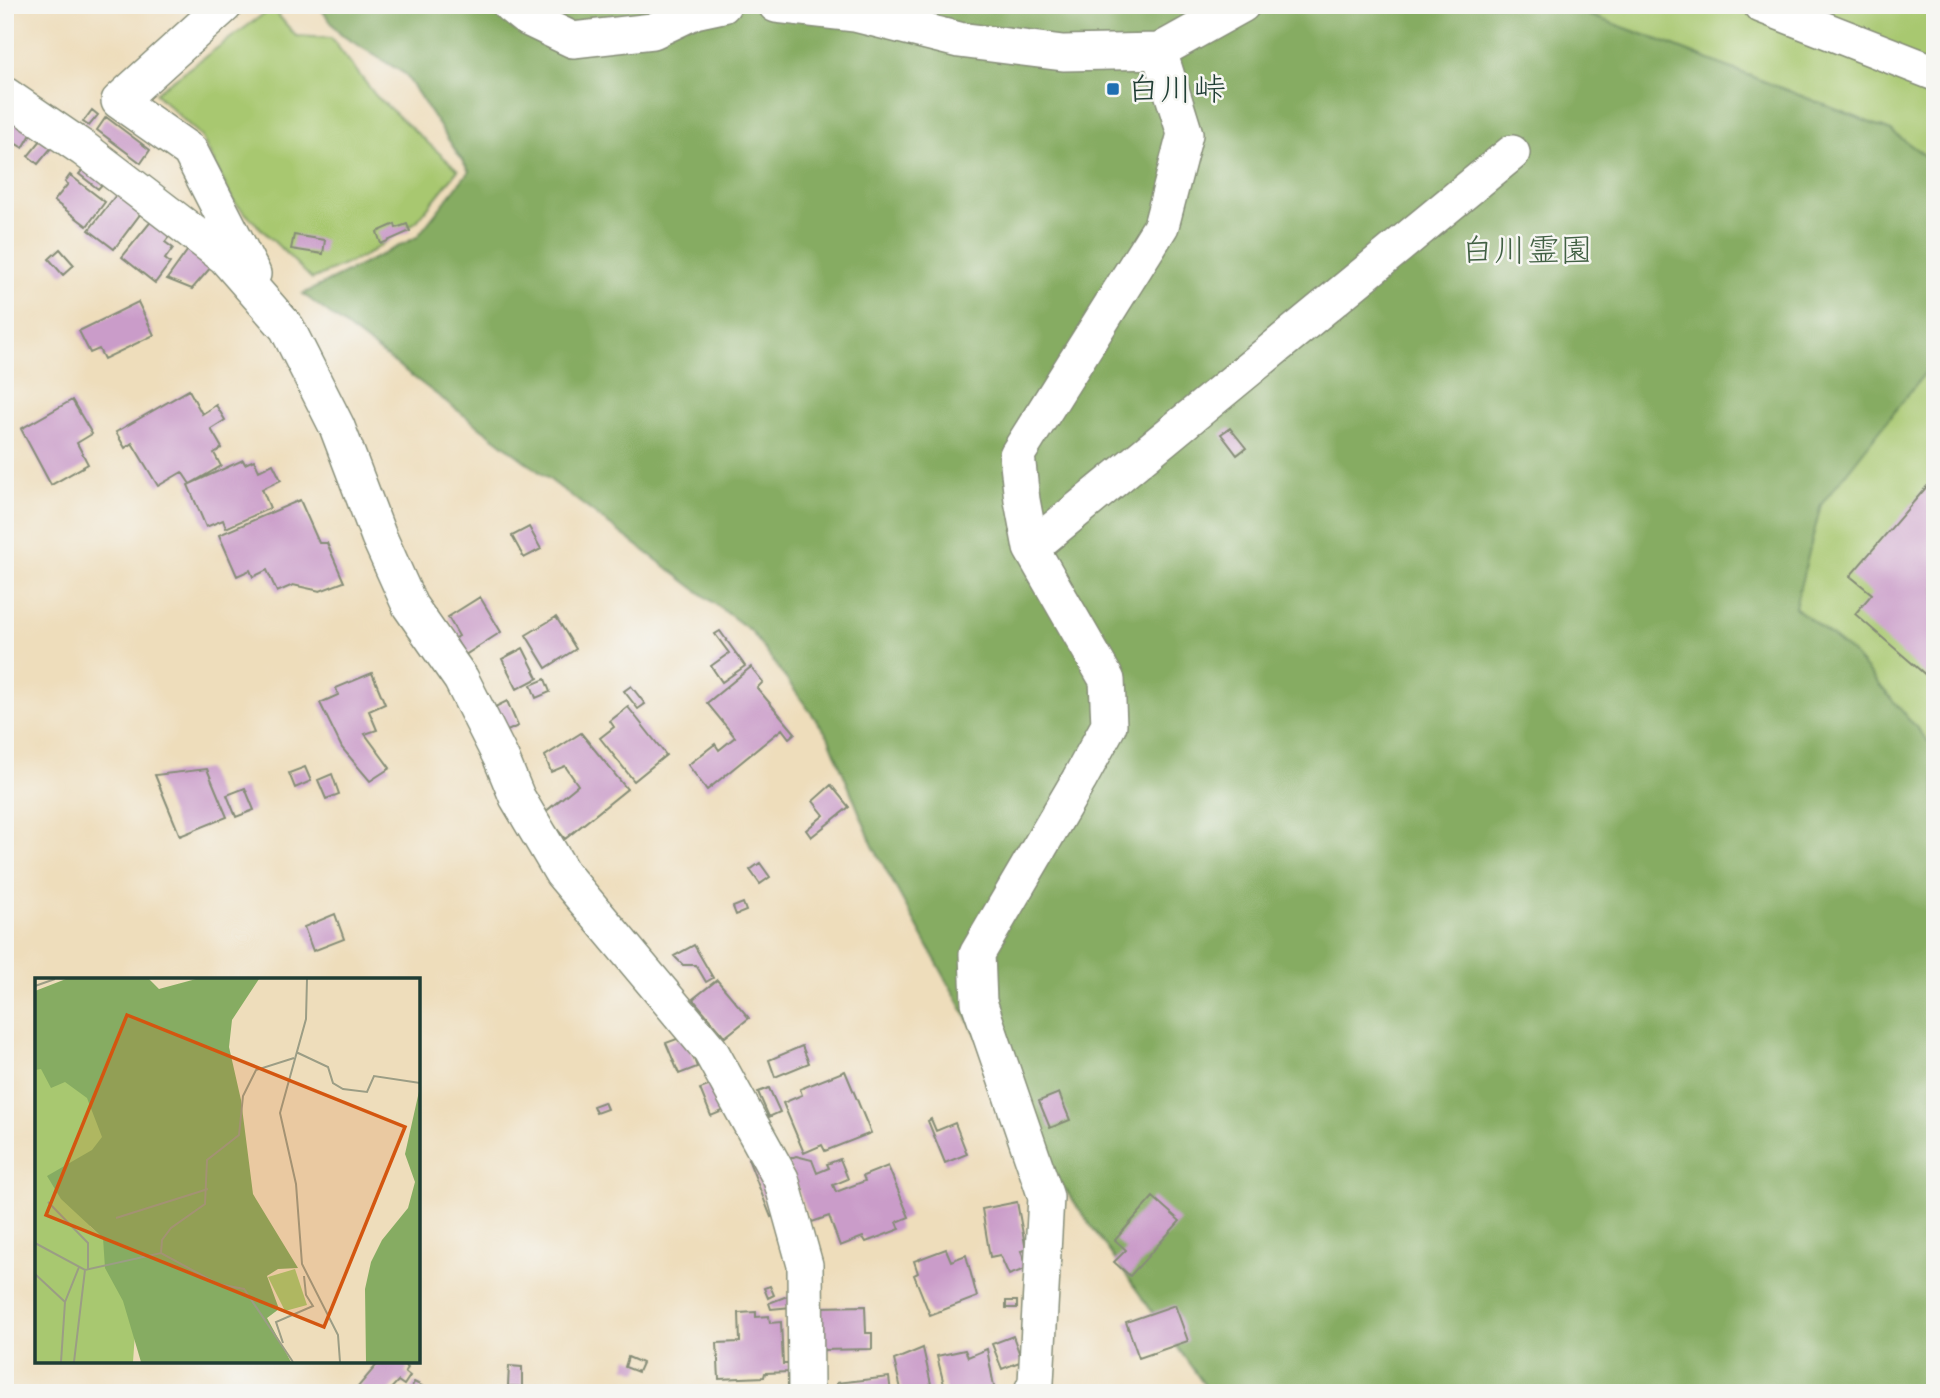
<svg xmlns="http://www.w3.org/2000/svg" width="1940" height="1398" font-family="Caveat,'Klee One',sans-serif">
<rect width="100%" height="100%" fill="#f6f6f2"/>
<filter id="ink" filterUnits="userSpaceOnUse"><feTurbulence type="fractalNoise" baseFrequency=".0143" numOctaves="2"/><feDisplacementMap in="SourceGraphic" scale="14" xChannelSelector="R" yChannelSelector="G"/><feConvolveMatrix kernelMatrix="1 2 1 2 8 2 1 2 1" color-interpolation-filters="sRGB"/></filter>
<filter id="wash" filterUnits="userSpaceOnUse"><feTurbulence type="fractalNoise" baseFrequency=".00686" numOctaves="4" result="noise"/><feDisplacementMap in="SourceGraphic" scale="28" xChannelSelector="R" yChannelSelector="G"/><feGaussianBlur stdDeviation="1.57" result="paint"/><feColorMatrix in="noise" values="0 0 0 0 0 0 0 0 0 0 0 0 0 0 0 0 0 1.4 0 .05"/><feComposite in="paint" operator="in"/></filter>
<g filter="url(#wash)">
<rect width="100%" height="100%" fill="#edb"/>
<path fill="#a8c870" stroke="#648252" stroke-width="2" d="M1561,5H1935V163L1891,131L1653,38Z
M272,8L296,36L331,38L376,96L458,170L417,221L366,255L312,279L233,201L201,136L155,93Z
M1935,360V1124L1665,699Z"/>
<path fill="#86ac62" stroke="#52744b" stroke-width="2" d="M318,5H1561L1653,38L1891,131L1935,163V360L1821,505L1795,607L1851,652L1935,749V1393H1210L1049,1167L873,846L828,736L751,631L303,294L417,237L469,171L405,74L340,34Z"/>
<g id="blocks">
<path fill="#ca9cc9" d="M92,110L98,115L89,126L83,122Z
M5,115L33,131L23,148L5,137Z
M106,117L150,150L141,163L97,130Z
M42,139L52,147L38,164L28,156Z
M86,166L105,181L98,189L79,174Z
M70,175L105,202L87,226L54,201L68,184L65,182Z
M116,195L144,209L114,249L89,230Z
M153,219L171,234L165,242L173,248L165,259L170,263L155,283L122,257Z
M395,224L396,228L407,224L410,231L381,244L377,232Z
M294,235L325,240L323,254L291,249Z
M190,247L212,266L192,289L167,279Z
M60,249L74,265L63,275L49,259Z
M138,302L154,335L104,359L99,349L90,353L79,331Z
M189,390L202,414L216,405L225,420L211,429L222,448L214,453L221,466L190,484L243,460L245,464L254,460L259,471L273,464L281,480L262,489L270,508L226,528L223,520L206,527L188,485L190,484L182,472L158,486L132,443L125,448L116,432Z
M72,400L92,434L77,443L88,464L51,485L21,429Z
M1230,428L1246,448L1237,455L1221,434Z
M1935,477V683L1855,614L1872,594L1850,576Z
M300,500L319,543H327L344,582L320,591L293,585L277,592L267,570L253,577L250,570L237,576L219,535Z
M529,527L541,549L524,558L512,536Z
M480,597L501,632L465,655L455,638L459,636L448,617Z
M556,617L576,649L546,668L526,635Z
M720,631L745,666L722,682L711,666L729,653L715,634Z
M523,648L538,678L517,689L502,659Z
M751,667L763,682L757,688L795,733L789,738L782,729L707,790L688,765L715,744L719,750L735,737L707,703Z
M372,673L385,704L369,711L377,730L365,734L390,768L370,781L342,748L320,703L338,695L336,688Z
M545,679L550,692L536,698L531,685Z
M631,686L645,704L638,709L624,691Z
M507,701L518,726L503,733L493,708Z
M628,707L666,755L634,781L600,738L614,727L610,721Z
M581,733L627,789L565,839L544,813L578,785L565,766L551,772L545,756Z
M305,767L311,781L295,788L289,773Z
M207,769L227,817L180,836L155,775Z
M332,774L339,794L326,799L318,780Z
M831,785L849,807L811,837L806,830L824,815L813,801Z
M245,788L254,810L236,817L227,795Z
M760,863L770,877L760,884L750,870Z
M743,903L746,911L736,915L733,907Z
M335,914L344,939L313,951L304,927Z
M694,945L713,978L706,982L696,965H683L674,956Z
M717,980L749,1018L725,1037L693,999Z
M685,1036L697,1067L679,1074L666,1043Z
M802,1046L809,1063L775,1077L769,1060Z
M845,1071L871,1133L825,1151L822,1145L804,1153L783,1103L802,1095L800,1089Z
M714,1084L725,1110L711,1116L700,1089Z
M769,1088L780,1112L769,1117L758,1092Z
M1059,1093L1070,1120L1050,1128L1039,1101Z
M604,1102L607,1109L596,1113L593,1106Z
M931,1119L936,1131L955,1123L967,1154L945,1163L928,1121Z
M796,1156L812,1160L817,1173L829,1168L827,1164L840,1159L848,1179L833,1185L836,1192L865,1181L863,1176L888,1166L909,1217L897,1222L900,1229L866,1242L863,1237L840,1246L829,1216L812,1222L786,1160Z
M755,1157L777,1214L771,1217L748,1159Z
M1153,1197L1180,1221L1130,1276L1114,1262L1126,1250L1115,1240Z
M1017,1202L1026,1250L1021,1251L1028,1268L1009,1275L1000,1255L990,1257L982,1209Z
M946,1249L951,1261L966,1255L977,1297L930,1315L914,1275L918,1273L914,1261Z
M770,1286L774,1295L768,1298L764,1288Z
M790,1295L791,1307L771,1309L769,1303Z
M1006,1301H1017V1308H1006Z
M1175,1305L1188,1341L1139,1358L1126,1322Z
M865,1306L866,1333H872V1349L822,1350L821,1307Z
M756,1312V1317L769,1316L770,1323L781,1322L783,1364H788L789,1372L765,1373L764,1377L719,1379L717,1343L740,1342L739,1313Z
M1013,1336L1022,1361L1002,1369L992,1344Z
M923,1348L933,1393H902L894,1360Z
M987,1349L995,1392L946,1393L937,1356L965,1350L968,1357Z
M628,1357L642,1363L638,1372L625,1367Z
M380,1361H400L408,1368L405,1372L410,1376L404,1385L398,1381L387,1393H360L357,1388Z
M509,1366L522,1367V1387L508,1386Z
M889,1377L891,1393H838L837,1383Z
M414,1382L422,1386L419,1393L410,1392Z"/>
</g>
</g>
<g filter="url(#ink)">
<use href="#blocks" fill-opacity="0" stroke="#868d78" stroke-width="2"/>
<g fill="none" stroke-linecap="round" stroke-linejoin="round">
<defs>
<path id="minor" d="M225,5L119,101L190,151L253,274
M510,5L525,17L573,40L653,31L695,11L723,5
M776,5L855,14L959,40L1063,53L1159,51L1242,5
M1761,5L1935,73
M5,95L84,149L225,257L287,328L337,427L379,537L410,606L461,679L501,758L517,797L562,873L710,1050L781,1179L805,1265L806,1393
M1031,548L1512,153
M1031,1393L1036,1382L1046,1197L979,1002L977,954L1079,780L1109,725L1107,680L1031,548L1022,500L1017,455L1161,226L1185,134L1159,51"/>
</defs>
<use href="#minor" stroke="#868d78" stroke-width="38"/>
<use href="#minor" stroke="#fff" stroke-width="35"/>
</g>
</g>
<rect fill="#1f6fb2" stroke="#f6f6f2" stroke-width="2.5" x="1106" y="82" width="14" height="14" rx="3.5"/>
<g text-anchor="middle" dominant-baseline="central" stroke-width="5" stroke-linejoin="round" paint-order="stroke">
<g font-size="33" fill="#1f3d34" stroke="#f6f6f2" text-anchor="start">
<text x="1127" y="89">白川峠</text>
</g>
<g font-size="33" fill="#416043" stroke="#f6f6f2">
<text x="1527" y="250">白川霊園</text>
</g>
</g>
<g transform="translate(35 978)">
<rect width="385" height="385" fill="#edb"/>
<path d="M0,48L89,85L55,248L68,260L103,312L98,384H0ZM260,291L272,327L250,333L233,299Z" fill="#a8c870"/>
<path d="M31,1H114L124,11L161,1H224L197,42L194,69L206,122L218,216L263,290L243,291L232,298L244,331L232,340L256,384H106L88,323L70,290L68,260L26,221L12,198L57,172L67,159L52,120L30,104L16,110L6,91L0,92V13ZM385,109V384H331L330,311L336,284L347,262L373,230L380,204L370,176Z" fill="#86ac62"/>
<path fill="none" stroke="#9b9d85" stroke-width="2" d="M272,1L271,41L245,135L261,206L267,286L303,357L305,384M0,8L20,1M261,74L293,89L298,105L308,111L332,114L339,98L385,105M13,224L53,265V292M81,240L173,211M0,265L50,292L126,275L183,306L209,311L258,384M126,275L127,262L136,250L170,226L172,182L204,157L208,118L221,92L259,80M0,296L30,324L26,384M30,324L44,289M248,365L241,344L278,328L271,317L269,298M39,384L50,292"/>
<path fill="#d45610" fill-opacity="0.15" stroke="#d45610" stroke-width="3.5" d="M92,37L370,149L289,349L11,237Z"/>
<rect width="385" height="385" fill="none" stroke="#1f3d34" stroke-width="3.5"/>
</g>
<rect width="1940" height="1398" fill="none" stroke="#f6f6f2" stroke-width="28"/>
</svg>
